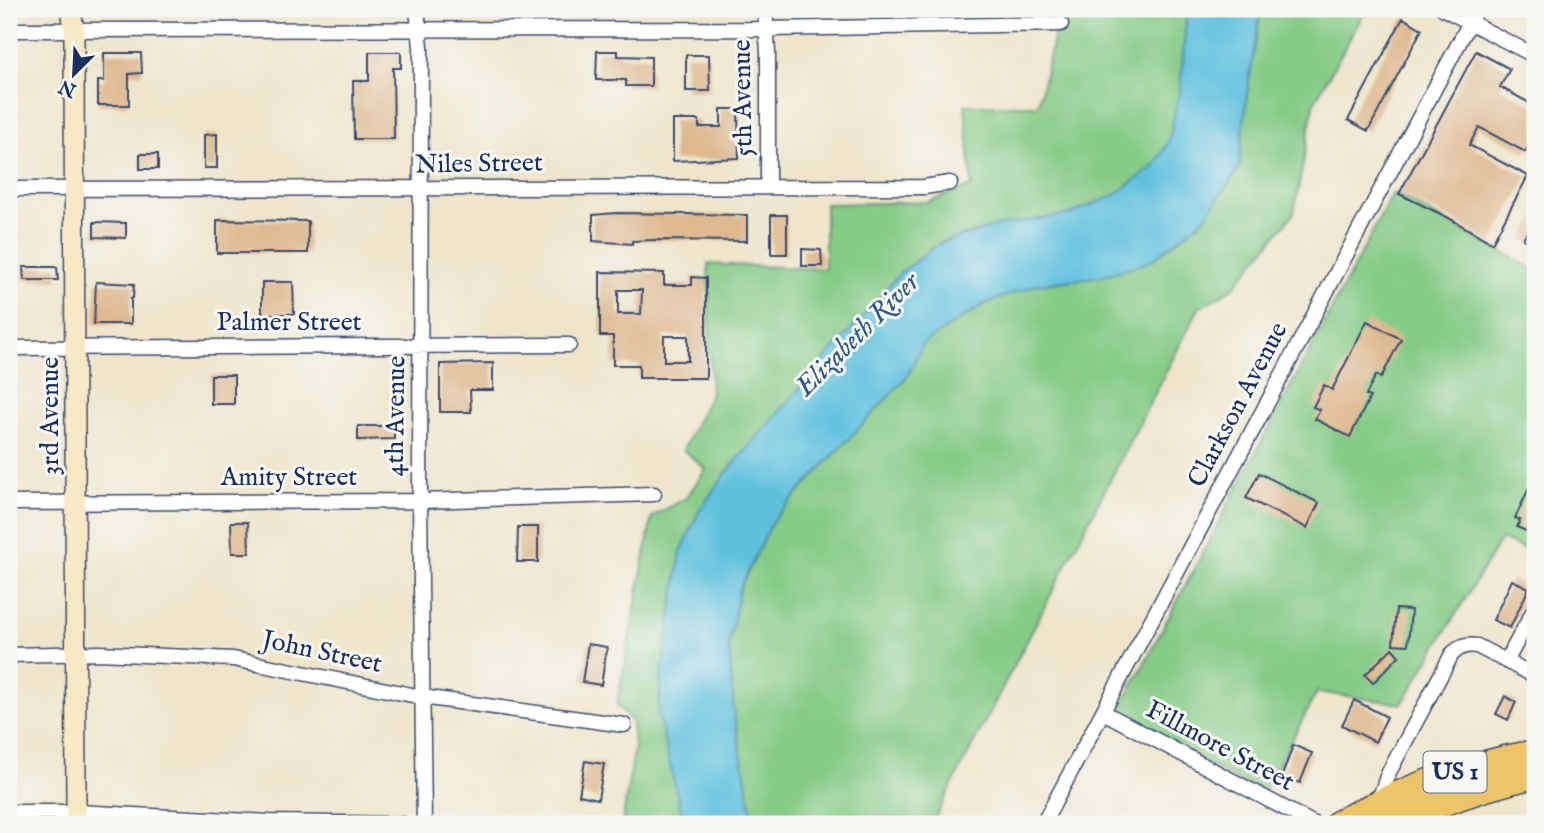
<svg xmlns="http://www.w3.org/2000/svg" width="1544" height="833" font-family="'IM FELL English',serif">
<rect width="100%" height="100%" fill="#f6f6f2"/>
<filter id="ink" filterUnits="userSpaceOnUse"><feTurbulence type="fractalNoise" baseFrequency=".0143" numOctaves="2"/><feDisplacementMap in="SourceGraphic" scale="14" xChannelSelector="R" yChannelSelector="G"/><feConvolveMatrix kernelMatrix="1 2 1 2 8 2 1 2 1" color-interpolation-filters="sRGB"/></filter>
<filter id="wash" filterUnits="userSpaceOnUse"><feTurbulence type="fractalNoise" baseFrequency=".00686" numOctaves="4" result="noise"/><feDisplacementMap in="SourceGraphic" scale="28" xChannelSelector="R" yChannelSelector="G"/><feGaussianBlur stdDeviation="1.57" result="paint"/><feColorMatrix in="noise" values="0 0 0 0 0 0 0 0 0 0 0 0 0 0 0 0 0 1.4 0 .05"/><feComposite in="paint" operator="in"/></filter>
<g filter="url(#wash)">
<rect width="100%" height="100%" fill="#eee5ca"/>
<path fill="#85cb86" stroke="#507d72" stroke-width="2" d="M1060,9H1366L1314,103L1294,213L1233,288L1199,308L932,824H622L634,750L632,721L617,705L652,517L686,498L706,469L683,450L711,393L708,264L825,269V204L927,202L972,186L965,105H1038Z
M1393,193L1535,270V554L1501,539L1402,704L1317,692L1263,794L1117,715Z"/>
<path fill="#61c1df" stroke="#3e789e" stroke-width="2" d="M1187,9H1261L1247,94L1239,169L1204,219L1151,261L1102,276L1036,285L985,304L924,343L906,378L773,520L739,590L729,645L734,714L754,824H684L658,714L662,670L681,552L699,511L726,473L900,273L940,243L997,226L1071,214L1115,195L1153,167L1168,143L1180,90Z"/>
<g id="blocks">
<path fill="#deb990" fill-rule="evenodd" d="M1403,18L1422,29L1368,131L1348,120Z
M597,51H618V56L651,57V86H626V80H596Z
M1476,51L1510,69L1500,87L1535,106V152L1528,148L1525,152L1479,127L1469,145L1528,176L1492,243L1447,217L1399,194Z
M369,52H401V68H393L394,139H354L353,81H369Z
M104,53H141L142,73L129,74V105H98V81H104Z
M686,55H709L710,91H686Z
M721,109H738L739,158L673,161V120H699V127H721Z
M217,134V168H204V135Z
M140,154H158V169H140Z
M616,213L747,215V241L654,240L632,241V244L593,241V215Z
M771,215H787V254H771Z
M1535,217V246L1523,239Z
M217,220L308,221V253H217Z
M94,222L126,223V238L94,237Z
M802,249L821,250L822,266H802Z
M23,267H57L58,280H24Z
M600,272L664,273V285H692V277L706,278V378H639V365H613V336H600ZM618,290H642L641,314H618ZM664,336H688V361H664Z
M96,282L134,284L133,298H131V324H94Z
M262,282H293L294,314H262Z
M1367,321L1401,339L1381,378L1376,375L1366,395L1370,397L1350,437L1315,419L1320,410L1313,407L1324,385L1332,390Z
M493,363V390H470L471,412H440V364Z
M211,375H234V404H211Z
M358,426H394V439L358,440Z
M1259,473L1319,503L1307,528L1246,498Z
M1535,476V535L1517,527L1520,520L1515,518Z
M231,522H248L249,553H232Z
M518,527H538V562H517Z
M1512,580L1529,588L1510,628L1493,620Z
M1396,609L1411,610L1408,645L1393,644Z
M588,644L607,647L601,685L582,682Z
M1392,648L1399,656L1373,683L1365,675Z
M1505,696L1516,702L1508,720L1496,714Z
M1354,700L1387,717L1375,742L1342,725Z
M1293,745L1312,753L1300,783L1282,776Z
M585,761L604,764L598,799L579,795Z"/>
</g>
</g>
<g filter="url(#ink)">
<use href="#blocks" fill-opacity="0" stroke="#3b4a6e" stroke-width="2"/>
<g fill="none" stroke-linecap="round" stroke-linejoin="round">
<defs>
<path id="street" d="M417,9L421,47L420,501L424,824
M765,9L768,52V186
M1444,9L1535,56
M9,30L767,29L1061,24
M9,189L924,187L950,183
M9,348L569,345
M9,503L420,501L654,494
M9,655L99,653L233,659L422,697L624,725
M1507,660L1535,608
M1103,712L1314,824
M1378,802L1388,774L1452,654C1460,647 1466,644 1477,646L1535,676
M9,812H76L270,822L403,824
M1043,824L1477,9"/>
<path id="secondary" d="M71,9L74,29L76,824"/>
<path id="highway" d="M1338,824C1400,790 1465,765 1535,753
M1395,824C1440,802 1486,786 1535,775"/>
</defs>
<use href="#street" stroke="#3b4a6e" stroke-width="17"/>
<use href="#secondary" stroke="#3b4a6e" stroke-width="22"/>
<use href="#highway" stroke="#3b4a6e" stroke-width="29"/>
<use href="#street" stroke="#fff" stroke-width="14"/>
<use href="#secondary" stroke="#f8e8c3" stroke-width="19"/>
<use href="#highway" stroke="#edc569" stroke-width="26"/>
</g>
</g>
<g text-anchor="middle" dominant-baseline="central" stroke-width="6" stroke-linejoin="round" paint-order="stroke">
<rect fill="#f6f6f2" stroke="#5d6b8a" stroke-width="2" x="1423.5" y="751.5" width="63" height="41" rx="5"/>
<g font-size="24" font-weight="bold" fill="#1b2f5e">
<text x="1455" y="772">US 1</text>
</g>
<g font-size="26" fill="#1b2f5e" stroke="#f6f6f2">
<text transform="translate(743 98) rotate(-91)">5th Avenue</text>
<text transform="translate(479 164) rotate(-1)">Niles Street</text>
<text x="289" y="322">Palmer Street</text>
<text transform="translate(1238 405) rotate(-62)">Clarkson Avenue</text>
<text transform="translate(50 416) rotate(-90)">3rd Avenue</text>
<text transform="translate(396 416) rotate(-89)">4th Avenue</text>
<text x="289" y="477">Amity Street</text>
<text transform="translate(322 652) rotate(12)">John Street</text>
<text transform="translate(1220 746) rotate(28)">Fillmore Street</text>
</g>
<g font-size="28" font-style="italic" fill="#305b85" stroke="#f6f6f2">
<text transform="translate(858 335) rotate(-45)">Elizabeth River</text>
</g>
</g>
<rect width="1544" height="833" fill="none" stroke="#f6f6f2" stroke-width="35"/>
<g transform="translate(74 74) rotate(204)" stroke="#f6f6f2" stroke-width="5" paint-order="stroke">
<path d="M0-5L12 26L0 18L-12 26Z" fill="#1b2f5e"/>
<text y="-10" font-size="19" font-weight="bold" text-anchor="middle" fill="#1b2f5e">N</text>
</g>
</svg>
